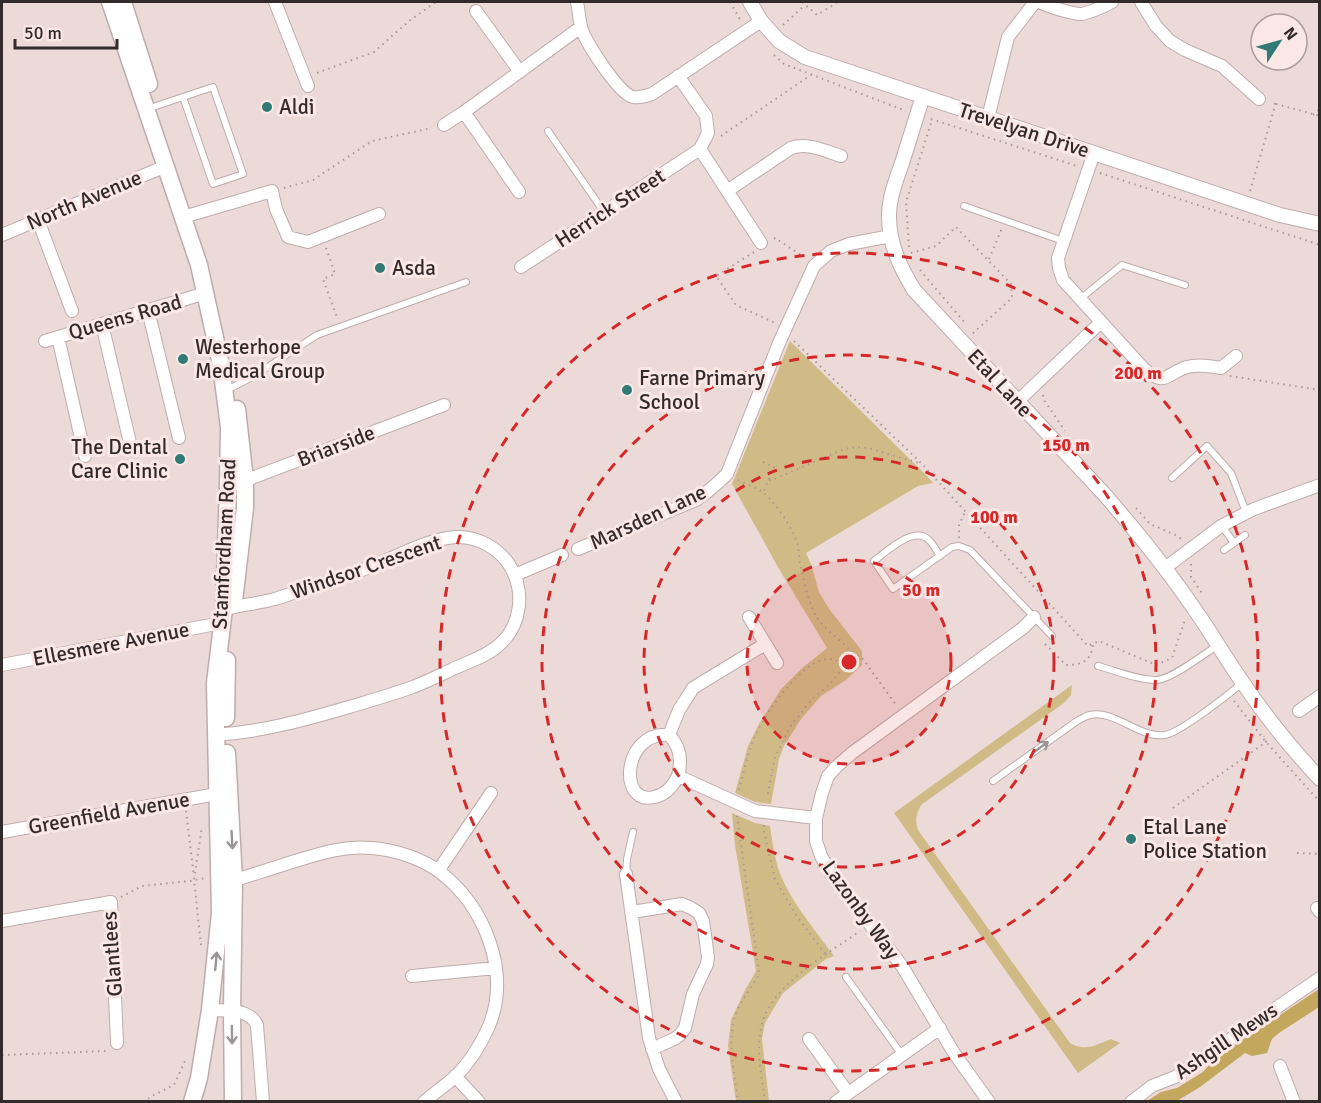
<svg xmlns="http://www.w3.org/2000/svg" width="1321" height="1103" font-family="Signika,sans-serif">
<rect width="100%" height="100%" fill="#ecdad9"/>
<path fill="#d0bb87" d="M790,341L927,476L933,483L918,486L806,553L811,564L819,592L830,610L862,651V665L846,680L821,696L801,719L784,746L779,759L771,804L755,802L735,793L748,746L759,724L781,689L801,669L827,648L779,569L732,484Z
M1072,685L1071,695L1064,703L921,805C916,814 915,820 918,830L1070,1043C1086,1052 1096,1045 1111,1039L1120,1043L1078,1073L894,813Z
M732,813L755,823L770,826C772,840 774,854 778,868C789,900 814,928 834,956L826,959L783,993L765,1023L762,1039L769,1101H736L728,1046L731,1020L744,992L756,971L735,845Z"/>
<path fill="#c3a75d" d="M1319,989V1007L1279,1033L1272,1039L1267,1053L1252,1056L1245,1053L1200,1087L1177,1101H1147L1161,1092L1177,1088L1203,1072L1211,1063L1235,1045Z"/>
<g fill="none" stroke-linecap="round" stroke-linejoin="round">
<defs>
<path id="service" d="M147,109L213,87L243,174L213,184L183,97
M548,131L604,212
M964,206L1063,241
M1080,299L1122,265L1185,285
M227,390L254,376L317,335L466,282
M1172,478L1207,446L1231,473L1246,512
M1222,526L1234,543
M1224,550L1245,535
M940,556C937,551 933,544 929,540C914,525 886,552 874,561L893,589L952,547L959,546L970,550L1052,636
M1098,666C1117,671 1137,680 1157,680C1172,679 1204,654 1218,645
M993,781L1077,721C1081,719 1086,716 1090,715C1114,709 1140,739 1165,735C1181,732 1228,695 1242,683
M626,874L627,859L633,832
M846,977L902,1055"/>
<path id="minor" d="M275,2L308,86
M577,2C579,11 579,21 582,30C587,44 619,94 633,97C639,98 646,96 652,94L761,21
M1039,2C1047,6 1072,14 1081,14C1089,13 1105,6 1112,2
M1141,2L1156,26L1170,41L1185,50L1222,66L1259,99
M476,11L520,72
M988,118L1008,37L1035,2
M444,125L464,112
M700,149L761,243
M1094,153L1058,258L1059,268L1063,280L1144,369C1166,388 1166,373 1187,367C1198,364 1210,366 1221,368L1236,356
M727,191L791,148C808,142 825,151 841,156
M519,192L464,112L581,27
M183,217L272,191L276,209L288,237L308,242L379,214
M38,220L72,311
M2,235L166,166
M521,267L700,149L708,133L706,116L678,76
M148,310L179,438
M102,324L131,447
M58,337L85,456
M45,341L206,293
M1018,401L1101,322
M228,487L444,405
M578,549L696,500C708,492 717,484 727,474L779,343L814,266L831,251L849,244L891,236
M1165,568L1221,526L1254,509L1320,485
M515,575L562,555
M749,617L777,663
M765,644L693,688L679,710L669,735C681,747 682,761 678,776L755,811L816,818
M2,665L221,623
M1299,711L1320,696
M215,735C261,732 305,720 349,707C369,701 390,695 410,688C424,683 438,676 451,670C467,662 486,657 499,645C522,625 525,591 510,566C499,548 477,536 456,537C427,539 397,557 370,567C352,574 333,580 314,586C301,590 288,595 275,599C259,603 243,605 226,609
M669,735C622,731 618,806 654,797C666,795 673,786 678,776
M2,832L217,794
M438,871L491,793
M626,874L649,1038L659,1069L676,1102
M226,883C248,876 270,869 292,862C318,854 344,845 372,848C395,850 421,858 440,872C485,907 511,972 489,1026C481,1044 470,1062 456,1076C446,1085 434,1093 424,1102
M1317,908L1320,912
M632,912L682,904L691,908L699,913L703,921L708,957L707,964L693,994L685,1028L680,1035L674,1039L652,1049
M2,921L111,902L117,1043
M412,976L496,968
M210,1010C227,1011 249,1008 257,1025L263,1102
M809,1039L848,1093
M1280,1066L1294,1102
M455,1076L479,1102
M836,1102L940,1028
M989,1102L954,1053L902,966L831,874L821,856L816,841V818L822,793L828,776L836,767L852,753L1023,628L1034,617
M1131,1102L1152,1086L1175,1077L1320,978"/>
<path id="tertiary" d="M750,2L761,21L779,41L805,57L1280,215L1320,224
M923,96C916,118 909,141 902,163C896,180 889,198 889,216C889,244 900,267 914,290L1105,495C1137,532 1168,570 1195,610C1212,634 1226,659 1243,683C1266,717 1292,749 1320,779"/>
<path id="secondary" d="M110,2L199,265L221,365L229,427L228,487L224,609L215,683L220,913L210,1010L199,1078L192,1102
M123,2L149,84
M234,601L245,508V480L237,409
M226,718L227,660
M227,753L234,880L232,1011L233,1102"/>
</defs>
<use href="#service" stroke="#beacab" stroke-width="8"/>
<use href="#minor" stroke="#beacab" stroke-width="14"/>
<use href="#tertiary" stroke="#beacab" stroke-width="16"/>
<use href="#secondary" stroke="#beacab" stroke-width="19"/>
<path stroke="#a79998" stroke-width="2" stroke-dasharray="1.5 4.5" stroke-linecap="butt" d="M730,2L741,21
M802,2L817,15L835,4L837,2
M1318,2L1320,3
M783,25L805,5
M774,55L784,64L906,111
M317,73L374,52L409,21L436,2
M1276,104L1320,116
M1313,115L1320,109
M931,119L1077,166
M721,136L811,75
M1100,173L1320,245
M284,188L313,180L372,141L432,128
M1250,191L1275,106V104L1270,102
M774,239L775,238L804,257
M909,247L906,202L932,120
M326,248L335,274L323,279L337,317
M754,252L716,276L736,305L775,323
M911,253L936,246L956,227L1011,284L1012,298L972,334
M989,259L1002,228
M920,270L965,323
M794,341L922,464L1088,646L1099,641L1156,665L1172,658L1185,620
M1230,376L1320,390
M1043,395L1044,400L1065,431
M763,462L774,467L763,493
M738,480C746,484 755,487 762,492C776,502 793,529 798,545C799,551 799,558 800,564C804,581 808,601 816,616C823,628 842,641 852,652L839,673L829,685L813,698L790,727L775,757L767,798
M769,480H772L844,449L858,447L868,448L919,463
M1136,508L1150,524L1178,536L1182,540
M959,538V525L965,512
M1191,564V577L1204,596
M1045,644L1066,665C1083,665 1091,661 1093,644
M852,652L863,659L896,705
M1234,701L1266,742L1320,802
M739,790C744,771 748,750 757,732C768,710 801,662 827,659C833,658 839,662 844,665
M1173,808L1266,742L1264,736
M186,811L194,877
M737,816L759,972L757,978C749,990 740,1003 735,1016C727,1037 735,1079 738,1102
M764,825V832L775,879L796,915L826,955
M1297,853L1320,854
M121,897L142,886L190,881L206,878
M201,945L194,880L202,826
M2,1055L107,1051
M143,1102L154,1095L174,1085L186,1059
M765,1102C762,1078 756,1052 761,1028C768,987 828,954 860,931"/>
<use href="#service" stroke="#fff" stroke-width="6"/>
<use href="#minor" stroke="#fff" stroke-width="12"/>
<use href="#tertiary" stroke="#fff" stroke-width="14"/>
<use href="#secondary" stroke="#fff" stroke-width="16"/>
</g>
<defs><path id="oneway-shaft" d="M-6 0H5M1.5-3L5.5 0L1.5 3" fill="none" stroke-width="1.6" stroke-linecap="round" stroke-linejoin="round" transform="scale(1.5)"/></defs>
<g stroke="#999595">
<use href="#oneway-shaft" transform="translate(1041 747) rotate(-36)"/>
<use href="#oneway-shaft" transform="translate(232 840) rotate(87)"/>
<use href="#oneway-shaft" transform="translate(216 961) rotate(-85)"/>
<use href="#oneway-shaft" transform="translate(232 1035) rotate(89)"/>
</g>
<circle cx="849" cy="662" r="102" fill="#d62828" fill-opacity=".12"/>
<g fill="none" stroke="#d62828" stroke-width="3" stroke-dasharray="10 8">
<circle cx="849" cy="662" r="102"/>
<circle cx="849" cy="662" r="205"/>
<circle cx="849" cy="662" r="307"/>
<circle cx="849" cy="662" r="409"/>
</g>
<g fill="#327a76" stroke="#fae7e6" stroke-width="2">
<circle cx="267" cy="107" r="6"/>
<circle cx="380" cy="268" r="6"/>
<circle cx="183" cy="359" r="6"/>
<circle cx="627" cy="390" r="6"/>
<circle cx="180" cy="459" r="6"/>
<circle cx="1131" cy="839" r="6"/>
</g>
<g text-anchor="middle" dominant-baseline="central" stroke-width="6" stroke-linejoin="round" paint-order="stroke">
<g font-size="21" fill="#332b2b" stroke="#fae7e6" text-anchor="start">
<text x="279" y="107">Aldi</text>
<text x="392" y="268">Asda</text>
<text x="195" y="347">Westerhope<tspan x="195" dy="24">Medical Group</tspan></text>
<text x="639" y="378">Farne Primary<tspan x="639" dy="24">School</tspan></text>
<text x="168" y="447" text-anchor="end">The Dental<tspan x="168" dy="24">Care Clinic</tspan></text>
<text x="1143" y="827">Etal Lane<tspan x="1143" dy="24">Police Station</tspan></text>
</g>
<g font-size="21" fill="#332b2b" stroke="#fae7e6">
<text transform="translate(1024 130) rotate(18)">Trevelyan Drive</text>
<text transform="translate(84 200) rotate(-23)">North Avenue</text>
<text transform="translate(610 208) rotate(-33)">Herrick Street</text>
<text transform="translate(125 317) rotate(-16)">Queens Road</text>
<text transform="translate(1000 383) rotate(47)">Etal Lane</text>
<text transform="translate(336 446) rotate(-21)">Briarside</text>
<text transform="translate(648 517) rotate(-25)">Marsden Lane</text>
<text transform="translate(224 544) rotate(-87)">Stamfordham Road</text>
<text transform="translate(366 567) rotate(-19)">Windsor Crescent</text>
<text transform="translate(111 644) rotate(-11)">Ellesmere Avenue</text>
<text transform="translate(109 813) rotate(-10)">Greenfield Avenue</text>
<text transform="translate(861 910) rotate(54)">Lazonby Way</text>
<text transform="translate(112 954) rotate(-94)">Glantlees</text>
<text transform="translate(1226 1041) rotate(-34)">Ashgill Mews</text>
</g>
</g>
<circle cx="849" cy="662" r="9" fill="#d62828" stroke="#fae7e6" stroke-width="3"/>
<g font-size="18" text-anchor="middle" font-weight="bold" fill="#d62828" stroke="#fae7e6" stroke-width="6" stroke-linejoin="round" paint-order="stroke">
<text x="1138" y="379">200 m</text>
<text x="1066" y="451">150 m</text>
<text x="994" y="523">100 m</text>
<text x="921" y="596">50 m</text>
</g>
<rect width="1321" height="1103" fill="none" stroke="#332b2b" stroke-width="6"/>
<g transform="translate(1279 42) rotate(54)"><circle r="28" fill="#fae7e6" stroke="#aa9c9b" stroke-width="1.5"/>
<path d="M0-4.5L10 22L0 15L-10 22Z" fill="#327a76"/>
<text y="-9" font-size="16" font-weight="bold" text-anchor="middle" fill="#332b2b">N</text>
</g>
<path d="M15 39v9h102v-9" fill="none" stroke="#332b2b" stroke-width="3"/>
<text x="24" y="39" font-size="18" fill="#332b2b" stroke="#fae7e6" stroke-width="4.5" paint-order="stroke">50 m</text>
</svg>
